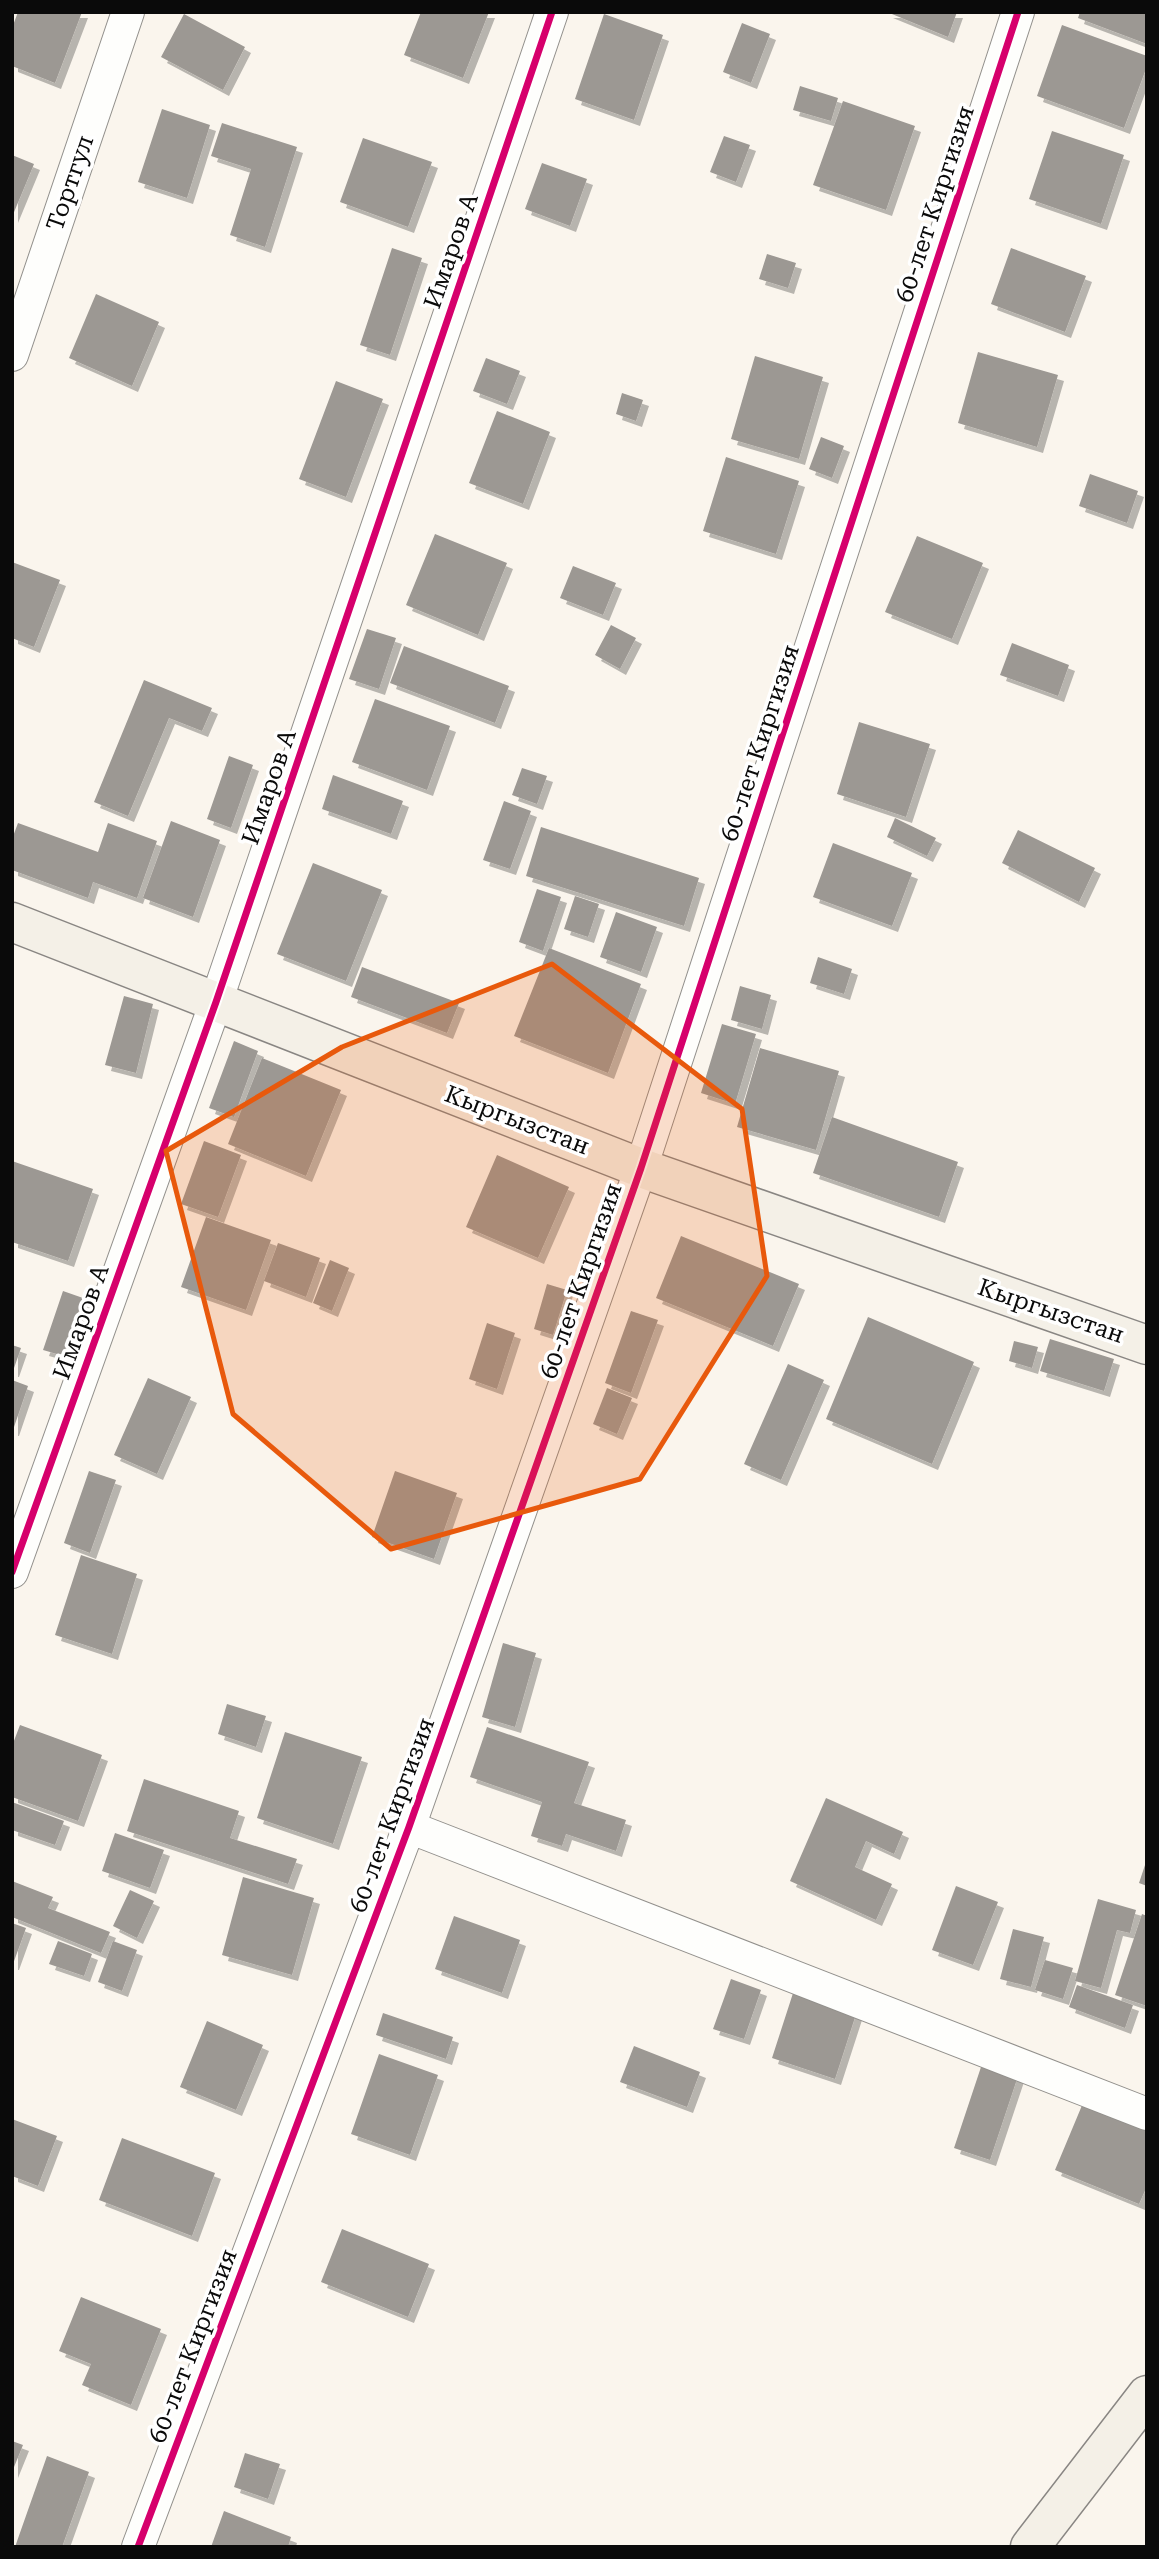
<svg xmlns="http://www.w3.org/2000/svg" width="1159" height="2559" font-family="'Roboto Serif',serif">
<defs>
<filter id="shadow"><feDropShadow dx="6" dy="6" stdDeviation="0" flood-color="#0004"/></filter>
</defs>
<rect width="100%" height="100%" fill="#faf5ed"/>
<path fill="#9c9893" filter="url(#shadow)" d="M18,12H82L55,83L12,66V28Z
M421,12H489L463,78L404,55Z
M887,12H957L948,37Z
M1080,12H1147V44L1078,18Z
M184,14L245,47L223,90L161,57Z
M604,14L663,35L634,120L575,99Z
M742,23L770,34L751,83L723,72Z
M1062,25L1147,56V66L1124,128L1037,96Z
M800,86L838,98L831,121L793,110Z
M843,101L915,126L886,210L813,185Z
M162,109L210,125L187,198L138,182Z
M222,123L297,147L265,247L230,235L251,169L211,156Z
M1052,131L1124,155L1101,224L1029,199Z
M724,136L750,145L736,182L710,172Z
M363,138L432,162L408,227L340,202Z
M12,155L34,164L12,217Z
M542,163L587,179L570,226L525,209Z
M392,248L422,258L390,355L360,345Z
M1011,248L1086,276L1065,332L991,304Z
M767,254L796,263L788,288L759,279Z
M96,294L159,322L132,386L69,358Z
M978,352L1058,375L1037,447L958,423Z
M755,356L823,377L799,459L731,439Z
M486,358L520,371L507,404L473,391Z
M336,381L383,399L346,497L299,479Z
M622,393L643,400L636,421L616,414Z
M497,411L550,432L523,504L469,483Z
M821,437L844,446L832,478L809,469Z
M726,457L799,481L776,554L703,531Z
M1090,474L1138,491L1127,523L1079,506Z
M435,534L507,563L478,635L406,605Z
M917,536L983,563L952,639L885,612Z
M12,562L60,580L34,647L12,638Z
M573,566L616,583L603,615L560,598Z
M611,625L636,638L620,669L595,655Z
M367,629L396,638L379,689L349,679Z
M1012,643L1069,665L1058,696L1000,675Z
M404,646L509,686L495,723L390,683Z
M144,680L212,708L202,731L169,718L128,816L94,802Z
M375,699L450,726L427,790L352,762Z
M859,722L930,744L906,817L837,794Z
M229,756L253,765L231,828L207,819Z
M522,768L547,776L537,804L512,795Z
M333,775L403,801L391,834L322,809Z
M504,801L531,811L510,869L483,860Z
M895,818L936,838L927,856L887,837Z
M171,821L220,840L193,917L143,898Z
M18,823L98,852L108,823L157,841L137,898L93,882L88,898L12,870V839Z
M541,827L699,878L684,926L526,876Z
M1018,830L1095,868L1079,902L1002,863Z
M833,843L912,873L892,926L813,897Z
M313,863L382,890L346,981L277,954Z
M537,889L561,897L543,951L519,942Z
M575,896L599,904L588,937L564,929Z
M616,912L657,927L641,972L600,957Z
M549,948L641,984L608,1073L514,1036Z
M818,957L852,969L844,994L810,983Z
M362,967L459,1003L447,1033L351,997Z
M740,986L771,995L762,1029L731,1020Z
M124,996L153,1004L136,1073L105,1065Z
M722,1024L756,1034L735,1104L701,1093Z
M234,1041L258,1051L234,1117L209,1108Z
M760,1048L839,1071L816,1150L737,1127Z
M262,1058L341,1090L306,1176L228,1144Z
M832,1117L958,1162L939,1217L813,1173Z
M204,1141L241,1155L218,1217L181,1204Z
M497,1155L569,1187L538,1258L466,1227Z
M12,1161L93,1189L68,1261L12,1242Z
M206,1217L271,1240L246,1310L181,1287Z
M681,1236L799,1284L773,1346L656,1298Z
M278,1243L320,1258L306,1297L264,1281Z
M330,1260L349,1268L332,1311L313,1303Z
M547,1284L567,1290L553,1335L534,1329Z
M63,1291L83,1298L64,1356L43,1350Z
M631,1311L658,1320L631,1393L605,1383Z
M868,1317L974,1362L932,1464L826,1419Z
M487,1323L515,1333L497,1389L469,1379Z
M1050,1339L1114,1359L1104,1391L1040,1371Z
M1014,1341L1038,1347L1032,1368L1009,1361Z
M12,1345L21,1348L13,1371H12Z
M788,1364L824,1380L781,1480L744,1464Z
M148,1378L191,1397L157,1474L114,1455Z
M12,1380L28,1386L13,1430H12Z
M607,1388L632,1398L617,1434L593,1424Z
M89,1471L116,1480L90,1553L64,1543Z
M395,1471L457,1493L434,1559L372,1537Z
M81,1555L137,1574L112,1654L55,1635Z
M503,1643L536,1653L515,1727L482,1717Z
M227,1704L266,1716L256,1747L218,1734Z
M20,1725L102,1755L78,1821L12,1797V1746Z
M487,1727L589,1762L574,1803L626,1820L616,1851L566,1834L562,1846L531,1836L542,1802L470,1777Z
M285,1732L362,1757L333,1844L257,1818Z
M144,1779L239,1811L230,1838L297,1859L288,1884L127,1831Z
M826,1798L903,1832L894,1854L866,1841L855,1867L892,1884L876,1920L790,1881Z
M12,1802L64,1821L55,1845L12,1830Z
M115,1833L164,1850L150,1888L102,1871Z
M1147,1859V1886L1139,1883Z
M243,1877L314,1898L292,1975L222,1955Z
M12,1881L53,1897L48,1908L110,1932L101,1953L12,1917Z
M956,1886L998,1902L973,1965L932,1950Z
M130,1890L154,1901L137,1938L113,1926Z
M1098,1899L1136,1910L1130,1933L1117,1930L1101,1988L1075,1981Z
M1142,1914L1147,1916V2006L1115,1995Z
M454,1916L520,1940L502,1993L435,1969Z
M12,1923L26,1928L13,1964H12Z
M1013,1929L1044,1937L1031,1987L1000,1979Z
M58,1941L92,1954L84,1976L49,1964Z
M113,1941L137,1950L122,1991L98,1982Z
M1045,1960L1073,1968L1063,1999L1035,1990Z
M731,1979L761,1990L744,2039L713,2029Z
M1077,1985L1133,2005L1125,2028L1069,2007Z
M795,1987L858,2008L835,2079L772,2058Z
M383,2013L453,2037L446,2059L376,2035Z
M207,2021L263,2045L236,2110L180,2087Z
M634,2046L700,2072L687,2107L620,2082Z
M379,2054L438,2075L410,2155L351,2134Z
M985,2055L1021,2067L990,2160L954,2148Z
M1083,2103L1147,2129V2186L1139,2204L1055,2170Z
M12,2119L57,2136L38,2186L12,2176Z
M122,2138L215,2173L192,2236L99,2200Z
M342,2229L429,2264L408,2317L321,2282Z
M81,2297L161,2329L131,2405L82,2385L91,2364L59,2351Z
M12,2441L23,2445L12,2472Z
M245,2453L280,2464L268,2499L234,2487Z
M47,2456L89,2472L62,2547H15Z
M224,2511L291,2537L288,2547H211Z"/>
<g fill="none" stroke-linecap="round" stroke-linejoin="round">
<defs>
<path id="street" d="M12,355L128,12
M12,1572L216,1002L552,12
M409,1827L1147,2114
M138,2547L409,1827L641,1168L1018,12"/>
<path id="secondary" d="M12,922L641,1168L1147,1345
M1030,2547L1147,2395"/>
</defs>
<use href="#street" stroke="#92908c" stroke-width="34"/>
<use href="#secondary" stroke="#898683" stroke-width="41"/>
<use href="#street" stroke="#fefefc" stroke-width="32"/>
<use href="#secondary" stroke="#f4f0e7" stroke-width="38"/>
<defs>
<path id="cycleway" d="M12,1572L216,1002L552,12
M138,2547L409,1827L641,1168L1018,12"/>
</defs>
<use href="#cycleway" stroke="#fff" stroke-width="11"/>
<use href="#cycleway" stroke="#d6006c" stroke-width="7"/>
</g>
<path fill="#e8590c" fill-opacity="0.2" stroke="#e8590c" stroke-width="5" stroke-linejoin="round" d="M552,964L742,1109L767,1276L640,1479L391,1549L233,1414L166,1151L342,1047Z"/>
<g text-anchor="middle" dominant-baseline="central" stroke-width="7" stroke-linejoin="round" paint-order="stroke">
<g font-size="24" fill="#0a0a0a" stroke="#fff">
<text transform="translate(70 183) rotate(-71)">Тортгул</text>
<text transform="translate(935 204) rotate(-72)">60-лет Киргизия</text>
<text transform="translate(451 251) rotate(-71)">Имаров А</text>
<text transform="translate(760 743) rotate(-72)">60-лет Киргизия</text>
<text transform="translate(269 787) rotate(-71)">Имаров А</text>
<text transform="translate(517 1120) rotate(21)">Кыргызстан</text>
<text transform="translate(581 1281) rotate(-71)">60-лет Киргизия</text>
<text transform="translate(1051 1311) rotate(19)">Кыргызстан</text>
<text transform="translate(81 1322) rotate(-70)">Имаров А</text>
<text transform="translate(392 1815) rotate(-70)">60-лет Киргизия</text>
<text transform="translate(193 2346) rotate(-69)">60-лет Киргизия</text>
</g>
</g>
<rect width="1159" height="2559" fill="none" stroke="#0a0a0a" stroke-width="28"/>
</svg>
